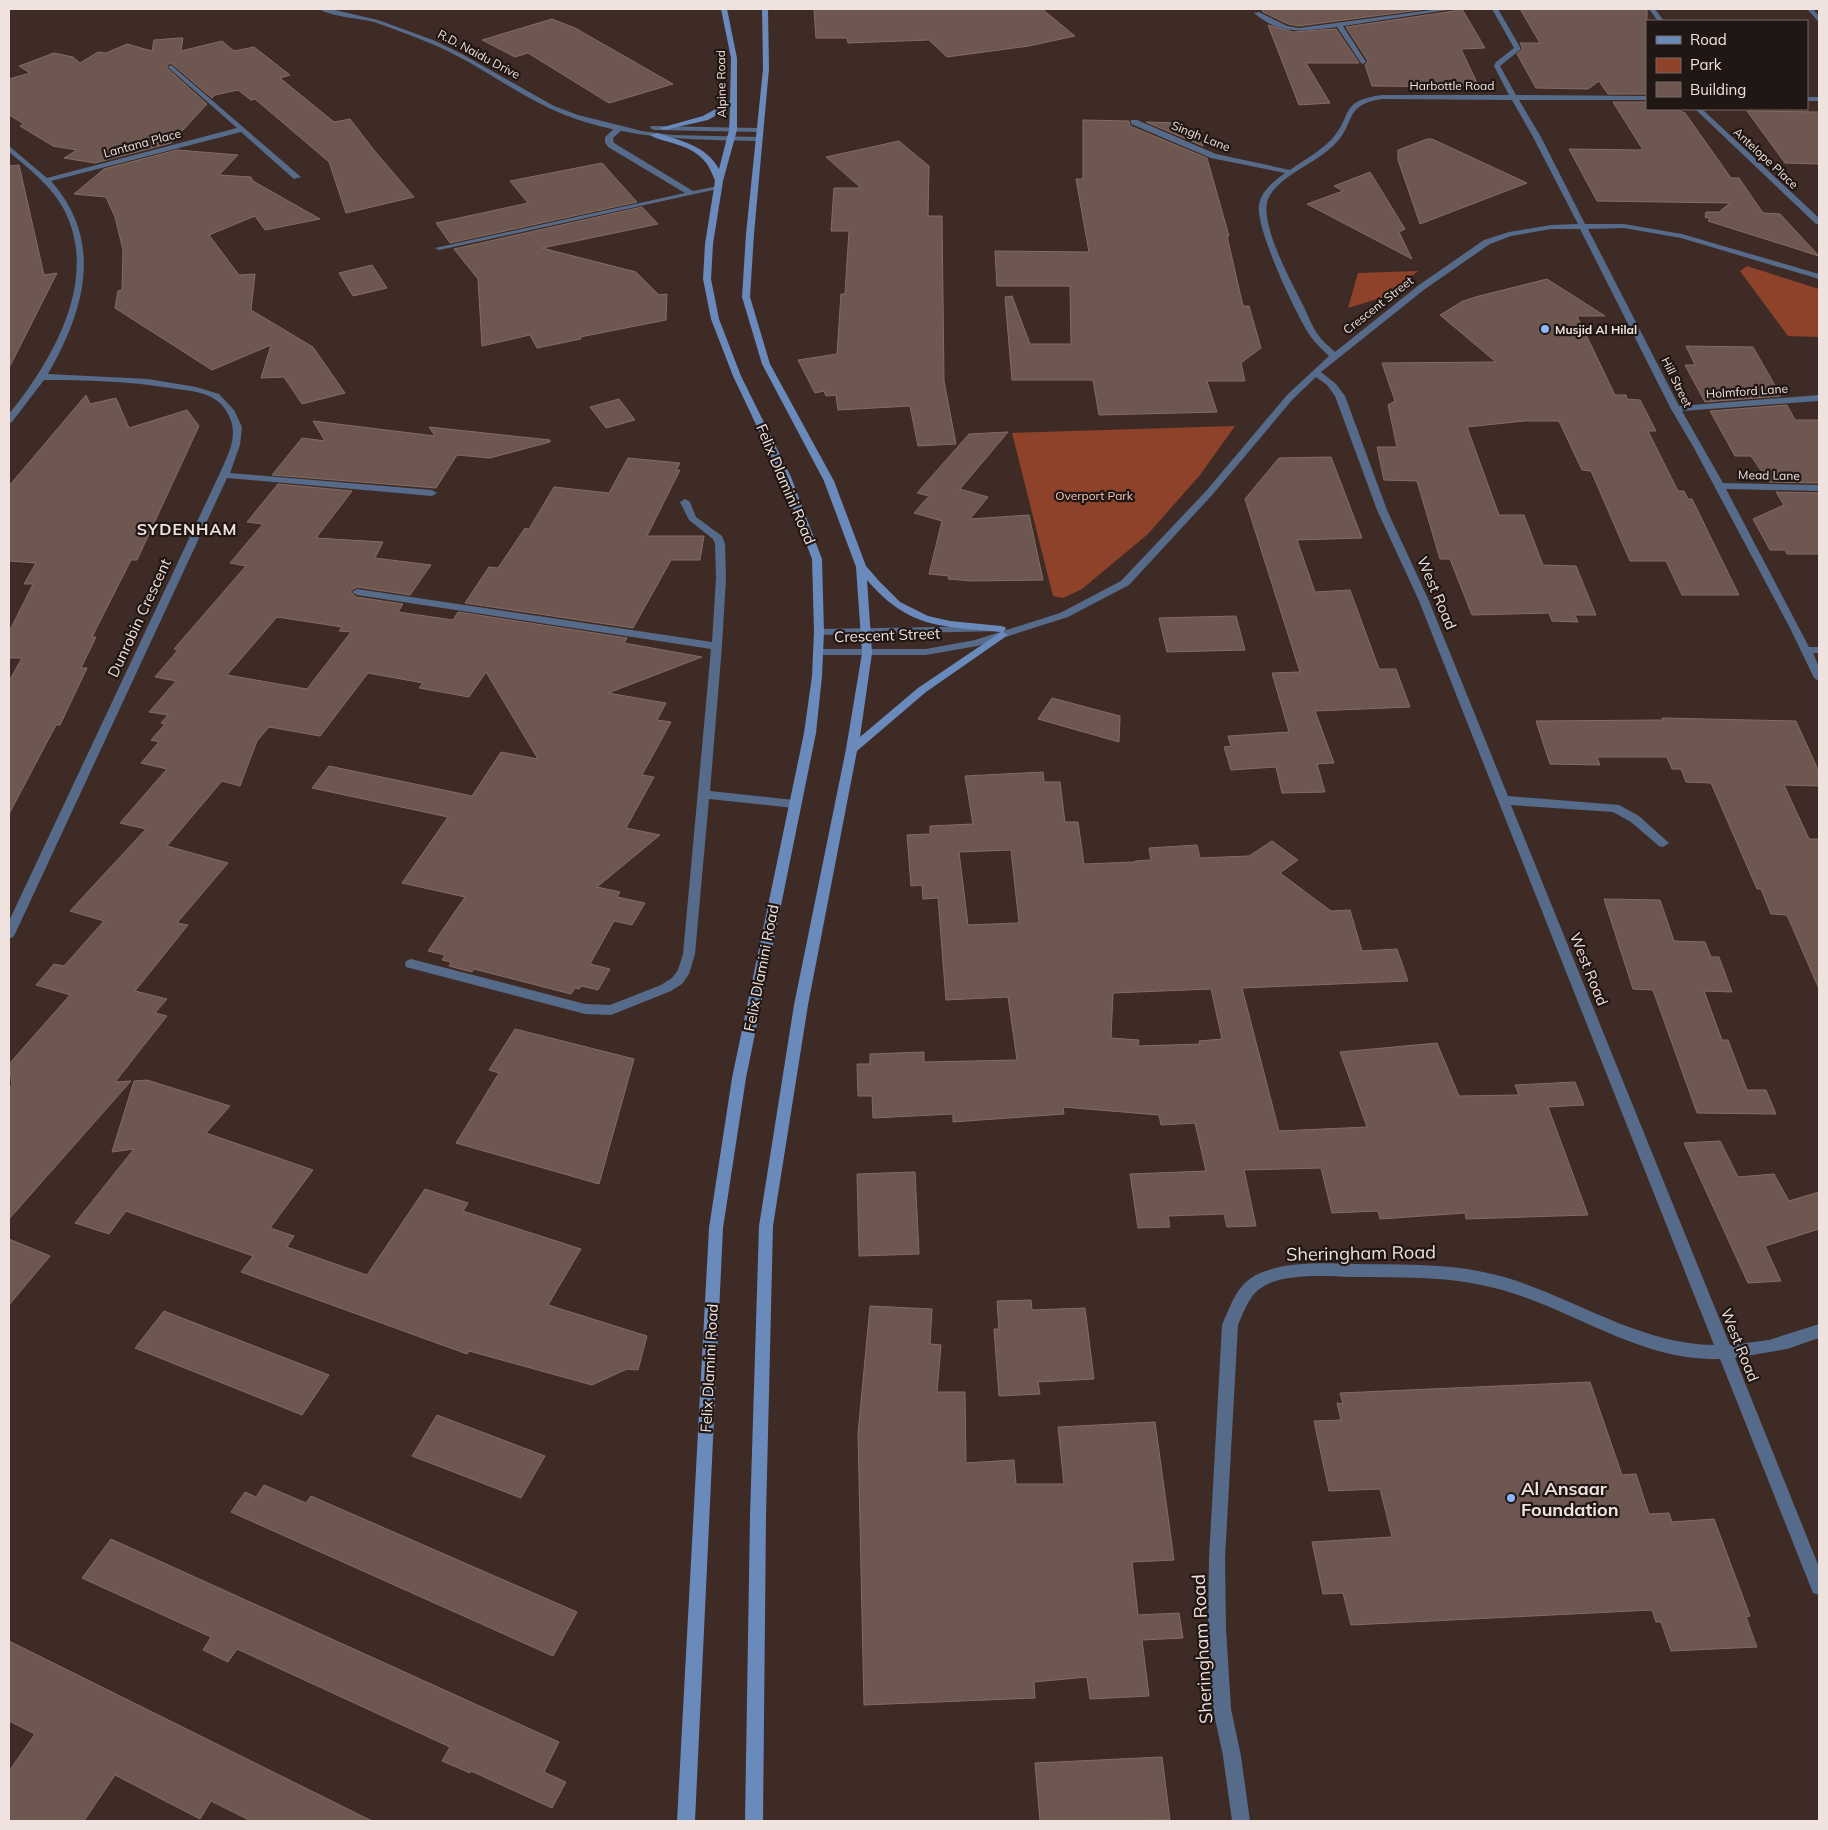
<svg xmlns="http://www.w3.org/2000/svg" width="1828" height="1830" font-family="Mulish,sans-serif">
<rect width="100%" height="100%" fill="#3f2b25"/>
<path fill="#8e422a" d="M1747,266L1819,289V337L1788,336L1740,271Z
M1418,271L1387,296L1348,308L1358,273Z
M1235,426L1200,475L1148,534L1082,589L1063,598L1053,596L1012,433Z"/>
<path fill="#6d5750" stroke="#846c65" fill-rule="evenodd" d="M814,9H1042L1075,36L1029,46L947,57L929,40L848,43L847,38H816Z
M1262,9H1427L1299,26L1288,24L1263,12Z
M1456,9H1462L1485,48L1461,49L1479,87L1372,86L1365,65L1368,61L1346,27L1454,11Z
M1520,9H1647V94H1608L1599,81L1588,89L1536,88L1517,54L1523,49L1520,43H1540Z
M552,19L575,28L673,84L609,103L528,53L515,57L482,40Z
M1268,25L1293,32L1336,29L1359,63H1306L1330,103L1299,105Z
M180,38H183L181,51L222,41L234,51L254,47L290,75L280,78L334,122L350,119L373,149L414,197L346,213L329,162L255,99L251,100L238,90L215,95L212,98L171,63L167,65V68L207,104L171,143L95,163L64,158L77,150L53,146L20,126L24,124L9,115V79L30,73L19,66L54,53L73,57L80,63L98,52L106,53L127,44L152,51L154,40Z
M1613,102H1647V109H1675L1685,113L1731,178H1739L1763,213L1780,214L1819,256L1708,221L1710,219L1705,217L1706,212H1719L1730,203L1597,201L1569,149L1643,150Z
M1747,111L1819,112V164L1785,163Z
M1083,120L1129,121L1130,126L1207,158L1229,236H1227L1243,306H1249L1261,348L1241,363L1245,381H1207L1217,412L1099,415L1093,380H1012L1005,297L1012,296L1030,344H1071L1070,286H997L995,251L1089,252L1076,179H1083Z
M1146,122L1179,123L1202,142L1203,146Z
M1427,139H1432L1527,183L1420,224L1398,160V150Z
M899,141L929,166L928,216H942L944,381L956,444L918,446L910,406L838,410L836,395L826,396L824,391L815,393L798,360L837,354L841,294H845L849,231H831L834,188H861L826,157Z
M177,150L238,155L219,175L251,177L253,181L320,219L265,230L255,216L209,235L239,275L255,274L251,310L313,347L345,393L302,404L284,377L261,378L271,345L212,370L115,308L118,291L122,290L123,250L115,217L106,197L74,194L104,169Z
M602,163L637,202L450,243L436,223L528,203L510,181Z
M19,165L44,275L57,273L9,368V166Z
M1370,172L1405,229L1399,232L1412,259L1307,204L1343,191L1334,186Z
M642,207L658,224L542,248L636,272L659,295L667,294L666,320L580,337L581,339L537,348L530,335L482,346L478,279L454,249Z
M372,265L387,288L353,296L339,273Z
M1547,279L1605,316H1577L1615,395H1626L1627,399L1640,400L1656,431H1648L1678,491H1684L1688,499H1692L1739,595H1682L1666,561H1630L1591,471L1582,470L1559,421H1524L1467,427L1499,515H1524L1543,565L1576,566L1596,615H1575L1578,622L1552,621L1549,613L1472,615L1450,559H1440L1417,481L1384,480L1377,447H1397L1388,405L1395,401L1382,363L1496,362L1440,315L1463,301L1479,296Z
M1686,346L1753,347L1781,396L1705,402L1685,365H1695Z
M86,395L90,404L116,398L129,428L187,410L199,426L137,560H131L92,637H96L81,668H87L60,725H56L9,814V681L22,658H9V632L33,584H24L36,563L9,561V486Z
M619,399L635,420L606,428L590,407Z
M1787,405L1795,420H1819V483L1769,482L1751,456H1735L1710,411Z
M313,421L435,436L429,427L550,440V442L490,458L457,455L436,488L272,475L302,438L325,441Z
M1008,432L960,489L988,497L970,519L1029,515L1043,580L972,581L948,579L949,576L929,574L942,521L914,513L929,496L917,493L969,434Z
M1331,457L1362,538L1297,540L1315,592L1350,590L1379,669H1396L1410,707L1315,711L1334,763L1317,764L1325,792L1282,793L1276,767L1231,770L1224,747L1231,746L1228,736L1289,732L1272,673L1300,672L1245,499L1279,458Z
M628,458L680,463L676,470H680L647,536H704L700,560H671L633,628L465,603L489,567L498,568L525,528L529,529L554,487L609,493Z
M278,484L352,491L316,538L383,542L375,558L431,565L410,595L357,587L350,591L356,597L403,604L398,612L453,620L458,612L627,638L624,643L702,657L608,693L666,703L657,720L671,722L642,775L654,777L626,828L660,835L597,887L620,892L617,897L645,903L632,925L614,921L590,964L610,969L598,990L582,986L579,989L575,988L571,994L474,969L472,972L449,966L451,962L442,960L445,955L428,951L465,897L402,883L448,817L312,788L329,766L472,796L501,752L538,759L486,672L469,697L419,688L423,683L368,673L320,736L269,727L257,741L240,786L222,781L167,846L228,863L177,923L188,925L135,991L167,999L155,1013L167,1016L115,1082L131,1081L9,1219V1088L12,1084L9,1064L70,995L36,985L54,964L64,966L104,921L70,911L146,829L120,823L167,769L141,763L159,742L151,740L165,724L161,723L168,715L149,712L176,681L155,677L178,650L174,649L246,566L230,563L263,524L247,522ZM277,617L342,627L339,631L351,632L307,689L227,675Z
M1776,492L1819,493V554H1787L1785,550H1770L1753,519L1784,505Z
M1236,616L1245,650L1167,652L1159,618Z
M1052,698L1120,716L1119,742L1038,719Z
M1662,718L1796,721L1819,772V786L1784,785L1809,839H1819V989L1787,915L1771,914L1761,889H1757L1711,783L1686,782L1681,769H1672L1667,757H1597L1600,765L1550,764L1536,721L1663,720Z
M1043,772L1044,782H1060L1065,822H1078L1084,864L1135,862V861L1151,860L1149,848L1197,845L1200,858L1249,856L1272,841L1298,860L1280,873L1331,911L1350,910L1362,951L1397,949L1408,981L1242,988L1279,1131L1367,1127L1340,1052L1437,1043L1459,1096L1519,1095L1515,1085L1575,1082L1584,1105L1548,1107L1588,1215L1466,1219L1465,1213L1380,1219L1378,1211L1332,1213L1321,1168L1244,1170L1256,1226L1227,1227L1224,1214L1168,1216L1170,1227L1138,1228L1130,1174L1206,1171L1195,1123L1161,1125L1159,1115L1063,1107L1064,1114L953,1122V1114L873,1118L872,1096H858L857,1064H870V1054L924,1052V1062L1017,1060L1008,997L946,1000L938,898L923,899L922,885L911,886L907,835L930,834V826L973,824L965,776ZM1011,850L1019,923L968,925L959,852ZM1211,989L1222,1039L1199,1041L1200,1044L1138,1046L1139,1040L1111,1038L1113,993Z
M1604,899L1660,900L1674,941L1705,942L1711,957H1719L1732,992L1704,991L1722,1040H1728L1747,1090H1766L1776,1114L1697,1113L1653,990L1633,989Z
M515,1029L634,1059L599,1184L456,1143L499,1073L489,1070Z
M147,1080L230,1106L206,1133L313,1170L270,1228L294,1236L287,1247L367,1275L425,1189L468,1203L463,1211L581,1249L548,1305L647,1336L638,1370L627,1369L592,1385L469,1351L467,1354L241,1272L253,1256L126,1211L109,1234L75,1223L134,1149L112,1152L134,1081Z
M1720,1141L1738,1177L1774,1174L1789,1201L1819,1192V1229L1765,1246L1781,1281L1748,1283L1684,1143Z
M915,1172L919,1254L859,1256L857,1174Z
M9,1239L50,1256L9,1305Z
M1031,1300L1032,1310L1085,1308L1094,1379L1038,1382L1040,1394L999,1396L994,1329H999L997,1301Z
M870,1306L932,1309L930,1344L941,1345L937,1392H965L966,1463L1014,1460L1016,1484H1064L1058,1427L1155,1422L1174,1560L1132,1562L1138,1615L1179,1613L1183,1638L1142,1640L1149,1696L1090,1699L1087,1677L1034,1682L1035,1698L864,1705L858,1434Z
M164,1311L329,1375L302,1415L135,1348Z
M1590,1382L1622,1475L1636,1474L1649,1514L1669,1513L1672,1522L1714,1519L1750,1616L1746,1617L1757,1647L1671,1651L1661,1622H1656L1652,1610L1351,1625L1343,1593L1323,1594L1312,1542L1392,1537L1380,1489L1329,1491L1314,1421L1341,1420L1337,1403L1343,1404L1340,1393Z
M437,1415L545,1456L521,1498L412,1456Z
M264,1485L306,1503L311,1496L577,1612L553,1656L231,1512L245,1492L256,1497Z
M111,1539L559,1742L544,1772L566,1782L552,1808L471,1771L470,1773L442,1761L450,1747L237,1649L228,1662L203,1650L211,1637L82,1578Z
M9,1641L372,1821H251L211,1801L200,1819L115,1775L84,1821H9V1771L35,1734L9,1721Z
M1162,1757L1170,1820L1040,1821L1035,1763Z"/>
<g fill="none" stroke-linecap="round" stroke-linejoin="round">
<path fill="#566b89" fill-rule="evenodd" d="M1439,9H1454L1343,26L1366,62L1363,64L1361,63L1337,27C1304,31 1281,36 1254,13L1259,12L1287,26L1299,28Z
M1492,9H1498L1521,49L1500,66L1516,95L1647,96V100H1519L1541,137L1585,224H1624L1682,234L1819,274V279L1681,238L1624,228L1588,229L1679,406L1819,395V401L1682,411L1723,483L1819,485V491L1726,489L1809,647H1819V653H1813L1819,667V681L1814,678L1790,628L1694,448L1671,409L1580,229H1551L1511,236L1490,244L1425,289L1321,372L1336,384L1345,396L1387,510L1429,601L1508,796L1619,805L1639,816L1669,843L1663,847L1659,846L1631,822L1613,812L1511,805L1730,1345L1769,1340L1819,1324V1338L1787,1349L1735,1358L1819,1567V1595L1813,1593L1720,1359C1646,1362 1581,1315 1512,1293C1456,1275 1409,1278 1351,1277C1324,1276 1276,1272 1256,1292C1247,1301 1243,1314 1238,1325L1225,1558L1226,1628L1231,1709L1241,1756L1250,1821H1232L1223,1756L1213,1709L1208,1628L1209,1558L1222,1325C1228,1312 1233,1296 1243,1285C1266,1260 1321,1263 1352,1264C1409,1265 1458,1262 1514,1280C1580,1302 1643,1344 1714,1345L1419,601L1377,510L1335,396L1327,385L1316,377L1293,399L1213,494L1129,585L1068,617L977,646L926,655H818L813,652L818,649H926L975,640L1060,613L1121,581L1207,490L1287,395L1329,356C1323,350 1316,344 1311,337C1297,317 1255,228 1259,205C1261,191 1274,181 1285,173L1211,158L1131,124V120H1137L1216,154L1290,170C1304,160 1319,152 1331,140C1354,115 1338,101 1382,95H1509L1494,66L1496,62L1514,48ZM1382,99L1512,100L1533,137L1578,224L1551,225L1509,232L1484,240L1419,285L1335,352C1330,347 1323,342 1319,336C1312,327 1308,315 1303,305C1292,283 1255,217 1270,195C1285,173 1314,164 1333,146C1357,124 1342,105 1382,99Z
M1649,9H1655L1664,21H1658Z
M1807,9H1813L1819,16V22Z
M171,65L301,177L294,179L241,132L51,181C105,242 84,311 48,374L148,379L196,387L219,394L234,410L242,427L240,445L230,473L432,490L437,493L432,496L227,478L15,934L13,937L9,939V921L219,475C226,459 236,442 232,424C229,413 222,402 211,397C199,391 184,390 170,388C128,381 86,380 44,380L12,422L9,423V414C53,360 102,276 62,206C49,184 28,168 9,152V146L47,178L237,128L169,68L168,67Z
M1807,97H1819V101H1807Z
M1695,109H1702L1819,218V224H1816Z
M618,125L625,127L613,138L614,143L693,191L718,186L722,188L439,250L435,248L685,193L608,147L605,142V137Z
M685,499L690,502L696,517L722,536L725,544L726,578L722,646L710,791L794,800L800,804L794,808L709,799L695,954L689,974L682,984L671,991L611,1015L585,1014L406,967L405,964L406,961L411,959L585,1004L610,1005L661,985L672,978L678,970L683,954L711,649L357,595L352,592L357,589L712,642L716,578L715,544L713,539L689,520L680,502Z
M998,626L1002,627L1003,629L1002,631L819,635L814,632L819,629Z"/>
<path fill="#566b89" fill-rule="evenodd" d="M319,9H330L378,20L433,40L462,54L554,106L578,115L642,131L672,135L759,137L763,139L759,141C689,140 616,139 551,109C508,89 471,59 427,42C410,35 392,28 374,22C358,18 332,17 319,9Z
M651,126L759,128L763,130L759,132L654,130L650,128Z"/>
<path fill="#698abb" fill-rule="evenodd" d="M721,9H727L737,58V130L723,181L713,244L711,279L719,319L741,376L791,477L822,559L824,632L822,676L816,733L746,1078L723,1228L695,1821H677L709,1228L732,1078L804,733L812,676L814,632L812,559L781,477L733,376L711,319L703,279L705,244L715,181C707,156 693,149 669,142C663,140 656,139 650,135L657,133C679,140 707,146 719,169L729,130L730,107L708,120L664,130L660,128L703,116L730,101L731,58Z
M762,9H768L769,69L754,234L750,297L770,364L834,481L866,566L879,581L900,602L928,616L950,621L1001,626L1005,627L1006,629L1003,632L1008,635L926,692L857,751L808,1005L773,1226L766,1516L763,1821H745L750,1516L759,1226L794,1005L846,749L862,653L856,567L824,481L762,364L742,297L746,234L763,69ZM867,580C909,629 941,626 1001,632L918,688L860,737L872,653Z"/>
</g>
<g fill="#8bb9fc" stroke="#201613" stroke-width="2">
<circle cx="1545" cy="329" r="5"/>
<circle cx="1511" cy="1498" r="5"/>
</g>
<g text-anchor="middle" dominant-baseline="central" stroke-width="4.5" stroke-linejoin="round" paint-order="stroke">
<g font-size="12" fill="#f0e2de" stroke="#201613">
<text transform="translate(479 54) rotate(28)">R.D. Naidu Drive</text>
<text transform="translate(721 84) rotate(-91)">Alpine Road</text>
<text x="1452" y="85">Harbottle Road</text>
<text transform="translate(1201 136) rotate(22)">Singh Lane</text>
<text transform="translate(142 143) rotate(-15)">Lantana Place</text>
<text transform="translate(1766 158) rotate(43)">Antelope Place</text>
<text transform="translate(1378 305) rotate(-38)">Crescent Street</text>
<text transform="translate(1677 382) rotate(64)">Hill Street</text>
<text transform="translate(1747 391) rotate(-4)">Holmford Lane</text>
<text transform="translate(1769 475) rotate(1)">Mead Lane</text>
</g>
<g font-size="12" font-weight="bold" fill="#f0e2de" stroke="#201613" text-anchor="start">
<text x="1555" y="329">Musjid Al Hilal</text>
</g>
<g font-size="12" fill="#f5c4b5" stroke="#201613">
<text x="1094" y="495">Overport Park</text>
</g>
<g font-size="15" fill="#f0e2de" stroke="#201613">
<text transform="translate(786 484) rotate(67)">Felix Dlamini Road</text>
<text transform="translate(1437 593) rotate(67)">West Road</text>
<text transform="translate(139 618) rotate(-65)">Dunrobin Crescent</text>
<text transform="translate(887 635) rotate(-2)">Crescent Street</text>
<text transform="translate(761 968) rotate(-79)">Felix Dlamini Road</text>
<text transform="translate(1589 969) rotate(68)">West Road</text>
<text transform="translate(1740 1345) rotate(68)">West Road</text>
<text transform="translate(709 1368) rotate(-87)">Felix Dlamini Road</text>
</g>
<g font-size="16" font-weight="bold" letter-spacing="1" fill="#f0e2de" stroke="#201613">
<text x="187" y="529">SYDENHAM</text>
</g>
<g font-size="18" fill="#f0e2de" stroke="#201613">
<text transform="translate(1361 1253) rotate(-1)">Sheringham Road</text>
<text transform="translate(1202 1649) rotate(-93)">Sheringham Road</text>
</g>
<g font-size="18" font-weight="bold" fill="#f0e2de" stroke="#201613" text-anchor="start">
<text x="1521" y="1488">Al Ansaar<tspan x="1521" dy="21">Foundation</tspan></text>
</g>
</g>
<rect width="1828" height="1830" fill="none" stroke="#f0e2de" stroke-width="20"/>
<rect x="1646" y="20" width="162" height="90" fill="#201613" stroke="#736864"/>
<rect x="1656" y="36" width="25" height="8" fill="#698abb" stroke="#736864"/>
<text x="1690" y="45" font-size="15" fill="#f0e2de">Road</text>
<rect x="1656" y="58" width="25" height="15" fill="#8e422a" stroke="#736864"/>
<text x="1690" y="70" font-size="15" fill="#f0e2de">Park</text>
<rect x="1656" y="82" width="25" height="15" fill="#6d5750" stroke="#736864"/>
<text x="1690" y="95" font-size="15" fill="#f0e2de">Building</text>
</svg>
